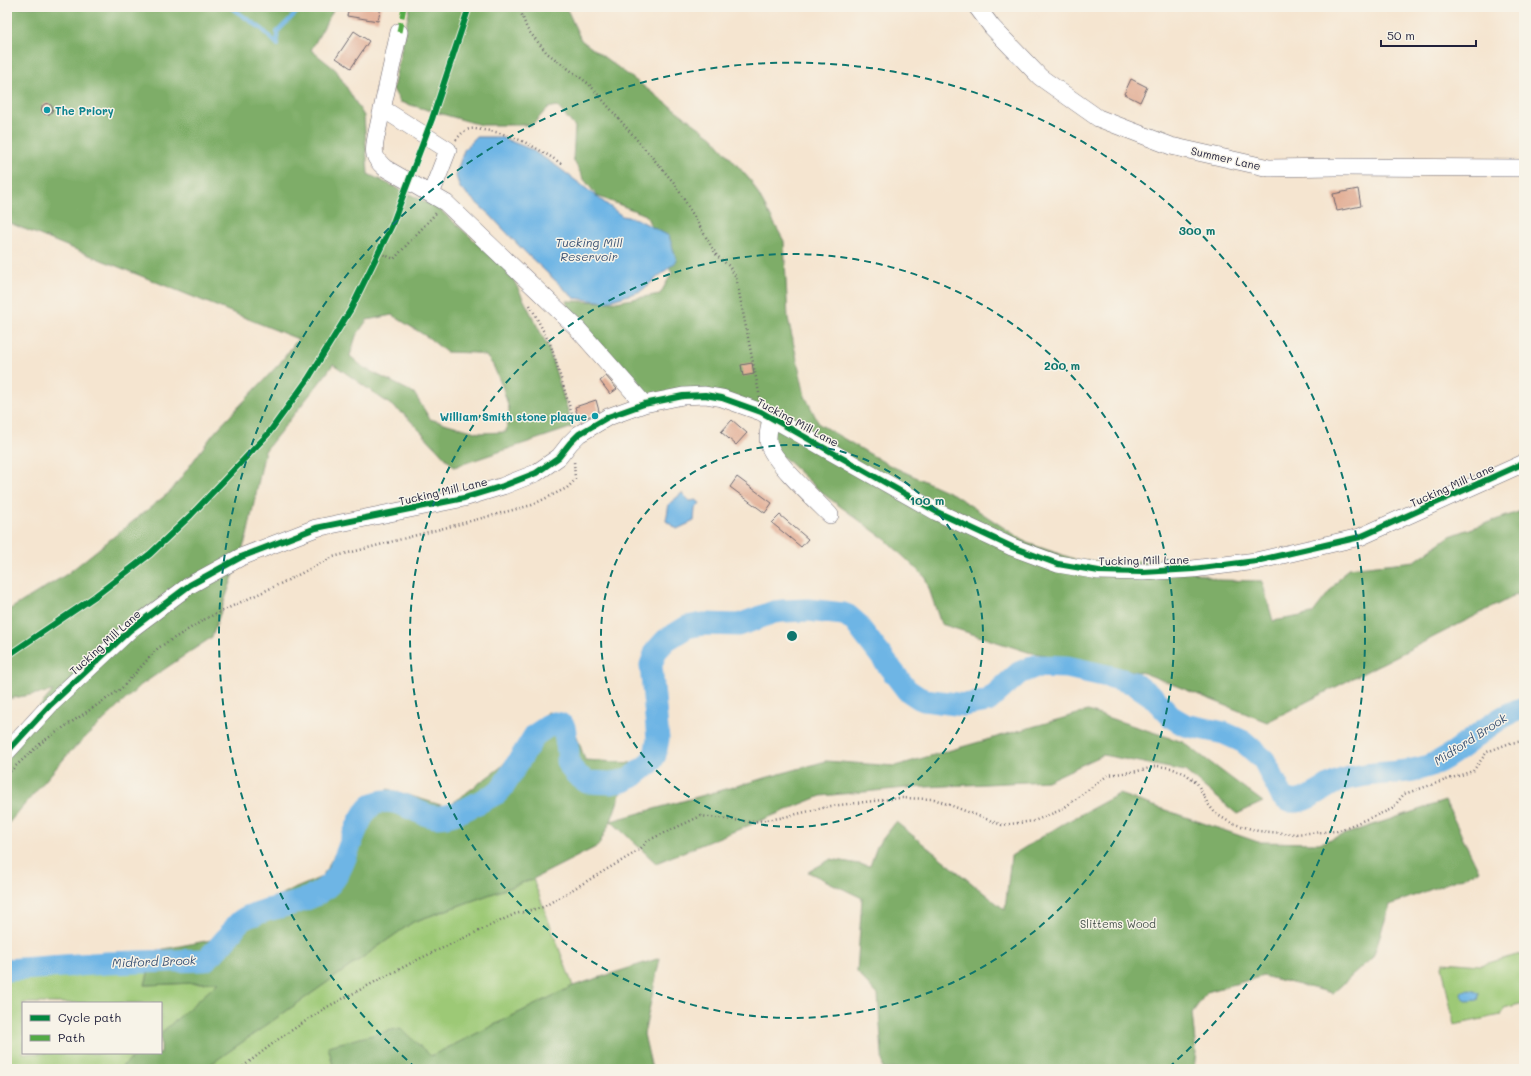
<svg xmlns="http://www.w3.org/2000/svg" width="1531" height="1076" font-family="Mali,sans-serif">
<rect width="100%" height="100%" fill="#f7f3e8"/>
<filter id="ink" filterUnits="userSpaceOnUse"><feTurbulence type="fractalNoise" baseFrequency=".025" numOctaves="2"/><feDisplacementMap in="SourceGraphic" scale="8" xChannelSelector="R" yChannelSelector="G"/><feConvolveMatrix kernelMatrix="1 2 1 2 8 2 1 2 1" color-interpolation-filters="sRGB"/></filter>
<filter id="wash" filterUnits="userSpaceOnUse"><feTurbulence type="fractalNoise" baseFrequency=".012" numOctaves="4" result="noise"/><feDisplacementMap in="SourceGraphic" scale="16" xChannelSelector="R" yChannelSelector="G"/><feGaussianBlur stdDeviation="0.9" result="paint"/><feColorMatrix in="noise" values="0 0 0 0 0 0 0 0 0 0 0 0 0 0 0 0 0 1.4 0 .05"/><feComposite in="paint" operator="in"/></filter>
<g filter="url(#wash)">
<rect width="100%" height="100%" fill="#f5e5d0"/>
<path fill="#9dc976" stroke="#607658" d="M533,879L573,986L431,1056L328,1046L334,1069H204L413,922Z
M154,951L145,985L220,982L161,1033V1003H23V1053H138L119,1069H7V961Z
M1524,953V1003L1504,1008V1011L1501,1015L1454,1025L1442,966L1444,962L1481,965Z"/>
<path fill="#7ead67" stroke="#506851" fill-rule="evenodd" d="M7,7H335L311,50L336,70L364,116L368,174L438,208L509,271L548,347L573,427L454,467L405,415L333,364L327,373L265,451L247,536L212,637L141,685L69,753L7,825V743L53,691L7,699V611L67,574L171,491L214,433L280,363L298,339L7,222ZM392,315L429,338L446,352L475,353L486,356L493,365L503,388L509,409L506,432L479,433L430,419L414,393L364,368L350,356L356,336L367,320Z
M410,7H566L581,40L712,137L751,181L784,241L788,318L805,396L819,424L887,464L953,494L1027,543L1080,561H1160L1219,580L1262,581L1273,621L1312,614L1348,568L1415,561L1450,536L1524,510V591L1267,722L1144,673L1028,652L941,624L925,577L886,540L822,493L778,452L753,405L649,398L570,313L566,301L616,302L660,294L672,273L646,215L597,196L583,178L573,159L575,127L557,106L548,108L532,125H481L400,102L393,89Z
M1088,711L1183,742L1263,802L1237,814L1185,771L1103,755L1047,781L906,788L821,796L656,863L611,821L598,846L533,879L413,922L204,1069H119L138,1053H161V1033L219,982L145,985L154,951L216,939L242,911L322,877L359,810L388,789L447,807L501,767L548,712L571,719L585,760L631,763L611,821L826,761L895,766Z
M1119,794L1258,842L1319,843L1445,801L1479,871L1390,905L1373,957L1333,993L1263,976L1207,992L1192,1013L1196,1052L1194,1069H883L878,995L857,972L862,898L808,872L831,859L870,866L877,846L896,822L1005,910L1011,856L1061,825Z
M660,958L644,1034L652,1069H334L328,1046L400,1028L431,1056L573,986Z"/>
<path fill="#6eb5e5" stroke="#486c90" d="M476,137H500L530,149L558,167L622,216L637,219L669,236L677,261L641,291L606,302L574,298L525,252L490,215L460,188L456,176L459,165L464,150Z
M682,493L690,501L696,500L700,503L695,509L694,521L677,529L666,521L669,504Z
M1471,990L1479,993V996L1478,1000L1468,1001L1462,997L1461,994L1463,991Z"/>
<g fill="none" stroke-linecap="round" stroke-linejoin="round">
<path stroke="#6eb5e5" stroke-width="4" d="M230,7L262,29L278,45L277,32L299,10L300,7"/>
<path stroke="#6eb5e5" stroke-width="23" d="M7,970L107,963L205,960C215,953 222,943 230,934C234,929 237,923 242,920C249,915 259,913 267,910C289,905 315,900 331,883C348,865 355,813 374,804C396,793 418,817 438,817C456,817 481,801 497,793L502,788L535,735L553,723L560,724L564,727L568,751V761L571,768L577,775L587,782L611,783L623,781L632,777L649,764L655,755L658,739L651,665L656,651L666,640L687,627L703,624L739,625L774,612L783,611L808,610L843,614L848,616L855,622L907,690L919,698L924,700L964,705L988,701L1019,673L1036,666L1067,667L1112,677L1133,683L1152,696L1173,718L1185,725L1224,733L1244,742L1264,760L1282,796C1298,812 1322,787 1339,781C1372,769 1407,778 1440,761C1469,746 1492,717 1524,708"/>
</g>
<g id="blocks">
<path fill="#e1aa91" d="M349,7H381L378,21L347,16Z
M354,31L369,41L351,68L336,58Z
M1131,79L1147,87L1140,102L1124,94Z
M41.5 109a5.5 5.5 0 1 1 11 0a5.5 5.5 0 1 1-11 0Z
M1358,189L1361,206L1337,211L1333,194Z
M752,363L754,374L743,376L741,365Z
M606,376L617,389L610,394L600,381Z
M596,400L599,411L586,418L579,421L575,407Z
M732,420L747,433L736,445L721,432Z
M737,477L772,503L765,513L730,487Z
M780,515L808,539L801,547L772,523Z"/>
</g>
</g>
<g filter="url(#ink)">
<use href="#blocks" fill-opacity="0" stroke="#6c666f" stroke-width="1"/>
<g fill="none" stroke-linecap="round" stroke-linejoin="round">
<defs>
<path id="minor" d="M977,7L992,27L1040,77L1098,118L1171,146L1269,168L1336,167L1524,168
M399,32L376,137C373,152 373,158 385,168L446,203L576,327L644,404
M383,109L448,150L431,194
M771,417C770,426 766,436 769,445C774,462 816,501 830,515
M7,752L50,705L130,630L190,585L241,557L316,528L464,498L503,486L536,473L559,457L570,443L579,434L608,417L644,404L683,396L705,395L722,398L761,412L937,512L1012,547L1058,564L1099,571L1143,572L1193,569L1256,561L1360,537L1524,463"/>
</defs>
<use href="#minor" stroke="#6c666f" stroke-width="18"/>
<path stroke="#6c666f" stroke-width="2.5" stroke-dasharray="1 3" stroke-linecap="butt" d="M519,7L527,29L547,53L589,84L675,184L717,256L729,266L736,277L760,398
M456,140C460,135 464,130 470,129C474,128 479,130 483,130C513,133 537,148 562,164
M380,253L394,259L436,213
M530,305L551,346L574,421
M7,774L42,742L121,689L158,648L207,618L284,582L333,557L532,505L567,488L575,480L574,461
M240,1069L280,1038L327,1007L419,959L515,914L543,907L638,851L649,840L701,816L751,822L780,818L831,806L899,798L934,799L1002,825L1034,821L1061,810L1108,775L1138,771L1158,766L1171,768L1186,774L1197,783L1208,804L1216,814L1231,823L1258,831L1295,834L1337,831L1392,809L1404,794L1473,771L1487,752L1510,743L1524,741"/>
<use href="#minor" stroke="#fff" stroke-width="17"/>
<path stroke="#53aa46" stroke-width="5" stroke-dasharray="10 5" stroke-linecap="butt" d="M399,32L404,7"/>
<defs>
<path id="cycleway" d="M7,656L94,597L150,554L191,515L268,434L308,379L351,309L392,225L432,119L469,7
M7,752L50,705L130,630L190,585L241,557L316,528L464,498L503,486L536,473L559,457L570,443L579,434L608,417L644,404L683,396L705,395L722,398L761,412L937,512L1012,547L1058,564L1099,571L1143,572L1193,569L1256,561L1360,537L1524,463"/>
</defs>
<use href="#cycleway" stroke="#f7f3e8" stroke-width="8"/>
<use href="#cycleway" stroke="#00873e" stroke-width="6"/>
</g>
</g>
<g fill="none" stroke="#0f766e" stroke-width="2" stroke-dasharray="7 5">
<circle cx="792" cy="636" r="191"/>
<circle cx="792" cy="636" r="382"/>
<path d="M416 1068A573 573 0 1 1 1168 1068"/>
</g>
<g fill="#0f9aa8" stroke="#f7f3e8" stroke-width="1.5">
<circle cx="47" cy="110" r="4"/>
<circle cx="595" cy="416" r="4"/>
</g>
<g text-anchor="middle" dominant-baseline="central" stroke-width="3" stroke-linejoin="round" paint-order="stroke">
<g font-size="11" font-weight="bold" fill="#0d838f" stroke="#f7f3e8" text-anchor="start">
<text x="55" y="110">The Priory</text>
<text x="587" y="416" text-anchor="end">William Smith stone plaque</text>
</g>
<g font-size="11" fill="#22223b" stroke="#f7f3e8">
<text transform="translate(1226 158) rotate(13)">Summer Lane</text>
<text transform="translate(798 422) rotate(28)">Tucking Mill Lane</text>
<text transform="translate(1452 485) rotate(-24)">Tucking Mill Lane</text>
<text transform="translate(443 491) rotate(-13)">Tucking Mill Lane</text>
<text transform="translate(1144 560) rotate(-1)">Tucking Mill Lane</text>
<text transform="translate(105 642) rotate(-42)">Tucking Mill Lane</text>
</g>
<g font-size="11" fill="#47544d" stroke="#f7f3e8">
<text x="1118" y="923">Slittems Wood</text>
</g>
<g font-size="12" font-style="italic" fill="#3d5576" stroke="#f7f3e8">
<text x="589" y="242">Tucking Mill<tspan x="589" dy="14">Reservoir</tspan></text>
<text transform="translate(1470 739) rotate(-33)">Midford Brook</text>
<text transform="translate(154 961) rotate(-2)">Midford Brook</text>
</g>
</g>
<circle cx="792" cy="636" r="6" fill="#0f766e" stroke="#f7f3e8" stroke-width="2"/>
<g font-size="12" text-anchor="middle" font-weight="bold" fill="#0f766e" stroke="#f7f3e8" stroke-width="3" stroke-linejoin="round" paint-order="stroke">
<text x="1197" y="235">300 m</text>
<text x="1062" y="370">200 m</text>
<text x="927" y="505">100 m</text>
</g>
<rect width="1531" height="1076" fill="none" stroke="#f7f3e8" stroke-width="24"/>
<rect x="22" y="1002" width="140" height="52" fill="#f7f3e8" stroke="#a29fa3"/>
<rect x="30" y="1015" width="20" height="6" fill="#00873e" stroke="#a29fa3"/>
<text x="58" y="1022" font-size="12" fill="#22223b">Cycle path</text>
<rect x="30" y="1035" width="20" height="6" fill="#53aa46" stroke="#a29fa3"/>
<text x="58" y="1042" font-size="12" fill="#22223b">Path</text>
<path d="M1381 40v6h95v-6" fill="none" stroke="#22223b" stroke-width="2"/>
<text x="1387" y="40" font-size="12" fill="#22223b" stroke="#f7f3e8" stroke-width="3" paint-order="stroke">50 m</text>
</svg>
